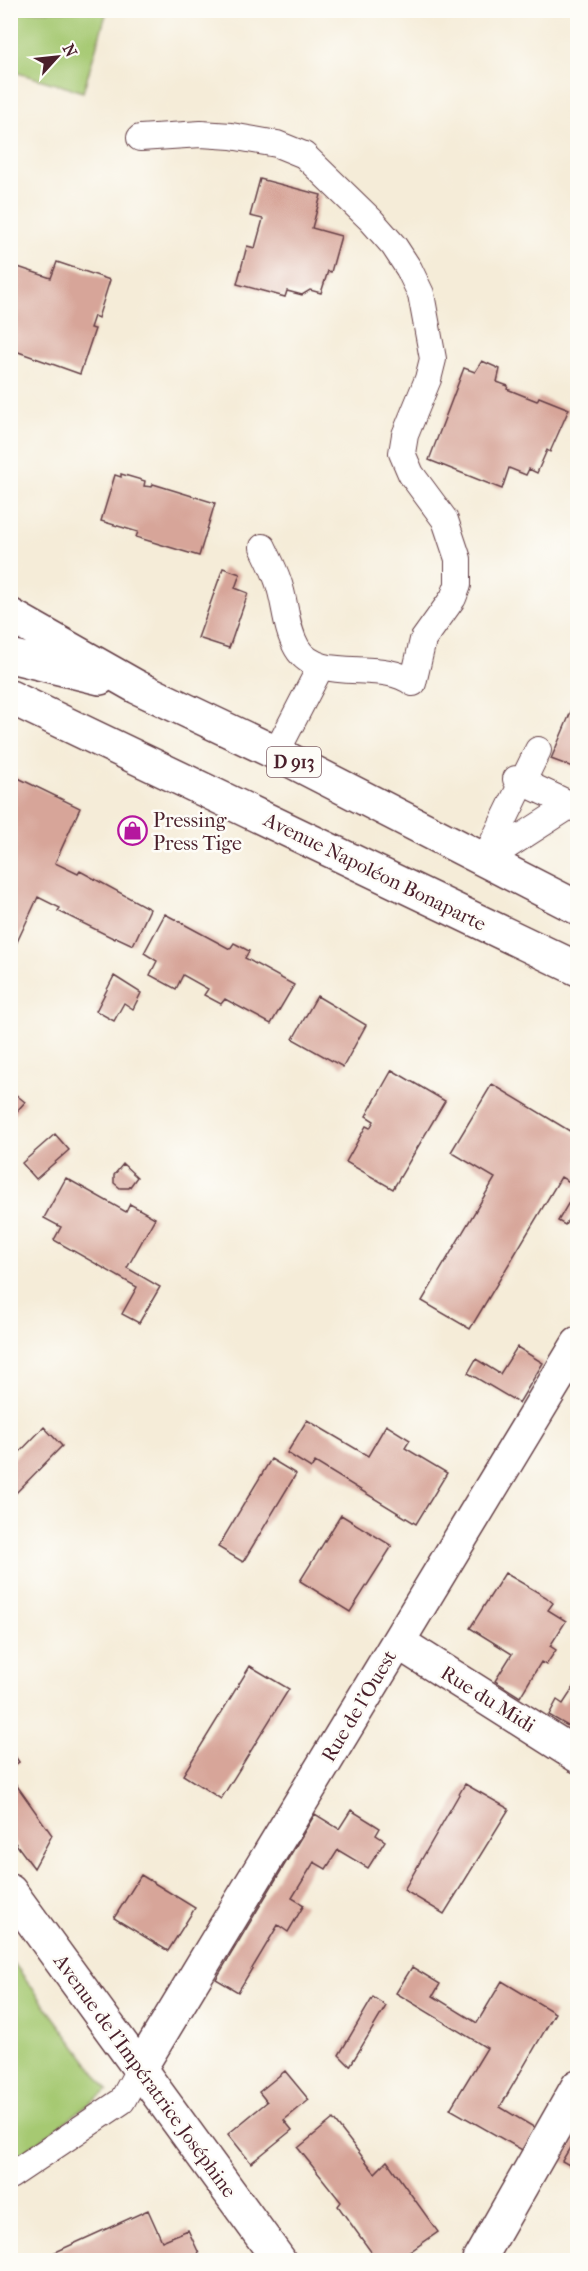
<svg xmlns="http://www.w3.org/2000/svg" width="588" height="2271" font-family="'IM FELL French Canon',serif">
<rect width="100%" height="100%" fill="#fdfcf7"/>
<filter id="ink" filterUnits="userSpaceOnUse"><feTurbulence type="fractalNoise" baseFrequency=".0167" numOctaves="2"/><feDisplacementMap in="SourceGraphic" scale="12" xChannelSelector="R" yChannelSelector="G"/><feConvolveMatrix kernelMatrix="1 2 1 2 8 2 1 2 1" color-interpolation-filters="sRGB"/></filter>
<filter id="wash" filterUnits="userSpaceOnUse"><feTurbulence type="fractalNoise" baseFrequency=".008" numOctaves="4" result="noise"/><feDisplacementMap in="SourceGraphic" scale="24" xChannelSelector="R" yChannelSelector="G"/><feGaussianBlur stdDeviation="1.35" result="paint"/><feColorMatrix in="noise" values="0 0 0 0 0 0 0 0 0 0 0 0 0 0 0 0 0 1.4 0 .05"/><feComposite in="paint" operator="in"/></filter>
<g filter="url(#wash)">
<rect width="100%" height="100%" fill="#f5ecd8"/>
<path fill="#a6c972" stroke="#78744e" stroke-width="1.5" d="M10,11H107L83,92L11,71Z
M10,1958L108,2090L11,2162H10Z"/>
<g id="blocks">
<path fill="#d7a599" d="M260,179L321,195L312,228L341,236L331,272L328,271L321,293L310,290L302,295L287,291L285,297L237,284L247,246L255,248L263,219L250,216Z
M57,262L110,280L98,318L94,316L90,328L95,329L80,374L10,349L14,339L10,338L12,265L51,278Z
M482,361L500,369L497,382L508,386L507,389L537,401L539,397L569,409L550,452L547,450L537,473L529,469L526,475L509,468L502,489L429,460L464,368L475,372Z
M121,474L145,481L144,486L152,487L153,484L215,503L199,556L136,537L138,532L101,521L115,475L121,477Z
M223,568L240,574L235,588L248,593L229,648L198,638Z
M578,695V769L551,759Z
M10,774L80,808L55,863L78,874L80,871L150,909L133,945L116,937L115,939L58,911L60,908L38,897L10,957Z
M165,914L230,949L234,943L249,951L245,958L294,985L271,1024L225,999L221,1004L204,995L208,989L183,975L176,989L150,975L157,961L144,953Z
M114,976L141,993L133,1009L124,1003L114,1021L96,1011Z
M317,996L366,1025L343,1067L293,1039Z
M392,1070L445,1101L393,1189L346,1162L366,1126L370,1128L374,1121L366,1116Z
M492,1084L578,1136V1187L561,1177L470,1329L422,1301L495,1178L451,1152Z
M10,1090L25,1102L10,1119Z
M55,1134L69,1150L36,1179L22,1163Z
M123,1164L137,1177L129,1188H120L114,1183V1175Z
M66,1178L126,1212L130,1204L155,1218L127,1268L160,1287L139,1323L122,1314L137,1287L54,1240L61,1227L44,1218Z
M578,1187V1205L565,1225L558,1221Z
M517,1347L543,1363L519,1403L468,1373L476,1359L500,1374Z
M307,1420L368,1456L386,1425L410,1440L405,1448L447,1473L416,1524L315,1462L311,1468L287,1453Z
M44,1427L62,1446L10,1499V1462Z
M271,1459L296,1474L243,1562L218,1547Z
M341,1515L392,1546L350,1612L300,1581Z
M505,1573L546,1597L553,1603L548,1610L566,1621L550,1646L556,1650L546,1665L541,1662L520,1697L495,1681L512,1654L470,1628Z
M250,1666L289,1689L221,1799L183,1775Z
M578,1681V1732L549,1715L557,1700L563,1704Z
M10,1749L19,1762L10,1768Z
M10,1776L52,1835L34,1868L10,1836Z
M465,1784L509,1809L444,1914L404,1890Z
M351,1810L380,1828L376,1835L385,1841L368,1868L338,1850L326,1869L314,1862L292,1898L304,1905L288,1932L278,1925L238,1992L216,1979L315,1814L339,1829Z
M141,1875L195,1908L168,1951L114,1918Z
M412,1967L440,1984L433,1996L477,2023L502,1981L555,2013L500,2107L537,2129L524,2151L450,2109L487,2048L396,1993Z
M373,1997L386,2006L350,2066L339,2055Z
M285,2071L309,2100L284,2120L292,2130L251,2163L228,2134L267,2102L259,2092Z
M333,2119L375,2173L387,2161L438,2232L398,2260H377L338,2206L341,2202L298,2148Z
M578,2134V2170L562,2161Z
M148,2210L162,2241L188,2230L202,2260H38Z"/>
</g>
</g>
<g filter="url(#ink)">
<use href="#blocks" fill-opacity="0" stroke="#643e45" stroke-width="1.5"/>
<g fill="none" stroke-linecap="round" stroke-linejoin="round">
<defs>
<path id="service" d="M140,138L201,134L231,136L277,144L304,155L371,220L394,246L409,269L421,294L433,359L428,379L405,435L402,453L411,474L445,520L458,559V585L453,598L423,640L413,683C381,658 319,685 297,648C285,627 286,603 278,581C274,569 268,558 263,547
M276,753L321,666
M516,779L578,808
M484,861L538,750
M484,861L571,805
M10,2176L122,2101L140,2068"/>
<path id="minor" d="M398,1642L578,1756
M10,1891L279,2260
M140,2068L578,1344
M479,2260L578,2086"/>
<path id="primary" d="M10,615L137,687L276,753L578,908
M10,656L100,678
M10,697L578,969"/>
</defs>
<use href="#service" stroke="#643e45" stroke-width="28"/>
<use href="#minor" stroke="#643e45" stroke-width="36"/>
<use href="#primary" stroke="#643e45" stroke-width="36"/>
<use href="#service" stroke="#fff" stroke-width="26"/>
<use href="#minor" stroke="#fff" stroke-width="33"/>
<use href="#primary" stroke="#fff" stroke-width="33"/>
</g>
</g>
<defs>
<symbol id="shop-ring" viewBox="-11 -11 22 22"><circle r="9.5" fill="#fdfcf7" stroke="#b5179e" stroke-width="1.5"/><path d="M-5-2.5h2.3a2.7 3.5 0 0 1 5.4 0H5L5.5 6h-11ZM-1.5-2.5h3a1.5 2.3 0 0 0-3 0Z" fill="#b5179e"/></symbol>
</defs>
<g fill-rule="evenodd">
<use href="#shop-ring" x="116" y="814" width="33" height="33"/>
</g>
<g text-anchor="middle" dominant-baseline="central" stroke-width="5" stroke-linejoin="round" paint-order="stroke">
<rect fill="#fdfcf7" stroke="#806168" stroke-width="1.5" x="267" y="747" width="54" height="30" rx="4.5"/>
<g font-size="18" font-weight="bold" fill="#4a1f2b">
<text x="294" y="762">D 913</text>
</g>
<g font-size="20" fill="#4a1f2b" stroke="#fdfcf7" text-anchor="start">
<text x="153" y="820">Pressing<tspan x="153" dy="23">Press Tige</tspan></text>
</g>
<g font-size="20" fill="#4a1f2b" stroke="#fdfcf7">
<text transform="translate(375 872) rotate(26)">Avenue Napoléon Bonaparte</text>
<text transform="translate(488 1699) rotate(32)">Rue du Midi</text>
<text transform="translate(359 1706) rotate(-59)">Rue de l'Ouest</text>
<text transform="translate(145 2076) rotate(54)">Avenue de l'Impératrice Joséphine</text>
</g>
</g>
<rect width="588" height="2271" fill="none" stroke="#fdfcf7" stroke-width="36"/>
<g transform="translate(57 57) rotate(63)" stroke="#fdfcf7" stroke-width="4.5" paint-order="stroke">
<path d="M0-4.5L10 22L0 15L-10 22Z" fill="#4a1f2b"/>
<text y="-9" font-size="16" font-weight="bold" text-anchor="middle" fill="#4a1f2b">N</text>
</g>
</svg>
